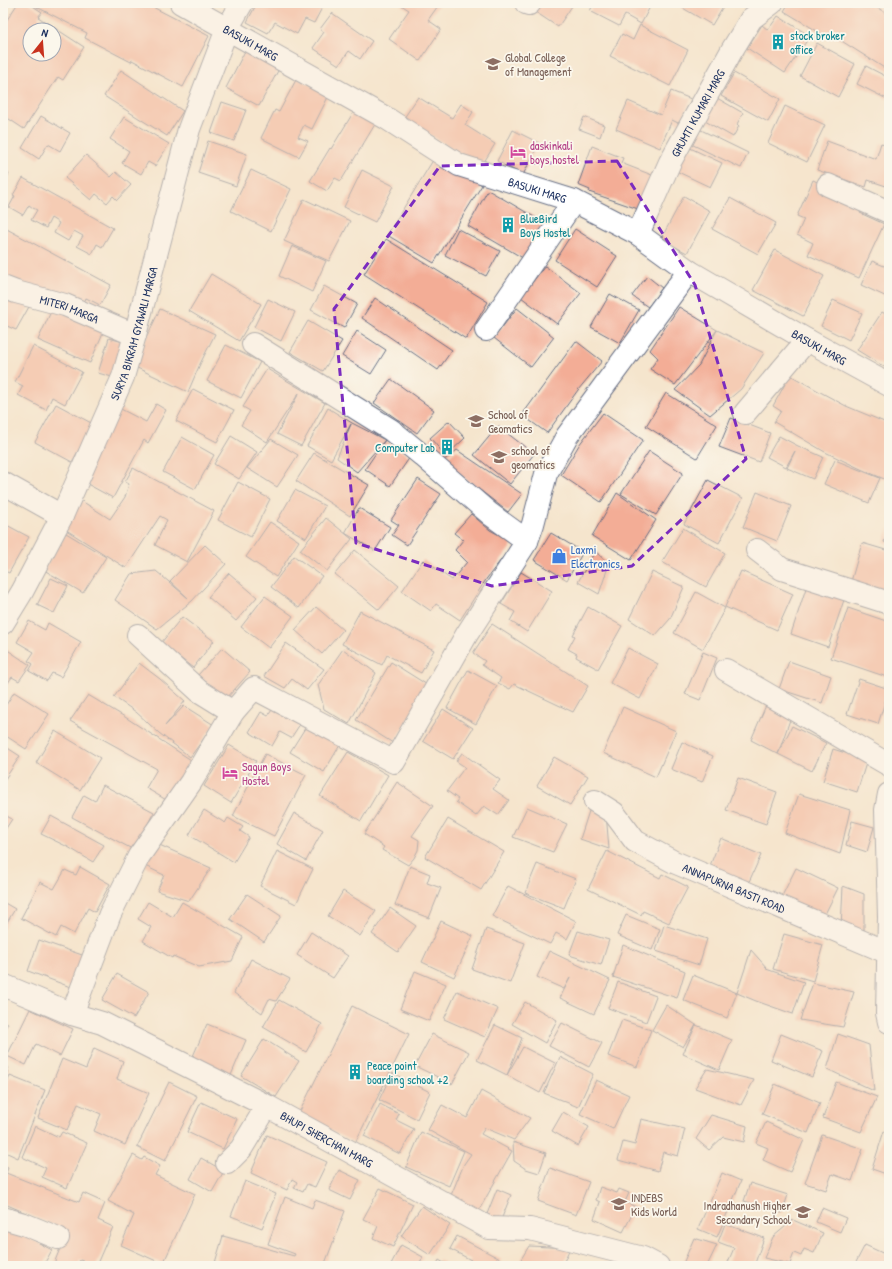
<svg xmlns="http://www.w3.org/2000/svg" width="892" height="1269" font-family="'Patrick Hand',sans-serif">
<rect width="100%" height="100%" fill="#fbf7ec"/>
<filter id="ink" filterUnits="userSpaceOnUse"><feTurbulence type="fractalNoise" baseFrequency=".025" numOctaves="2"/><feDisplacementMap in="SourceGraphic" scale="8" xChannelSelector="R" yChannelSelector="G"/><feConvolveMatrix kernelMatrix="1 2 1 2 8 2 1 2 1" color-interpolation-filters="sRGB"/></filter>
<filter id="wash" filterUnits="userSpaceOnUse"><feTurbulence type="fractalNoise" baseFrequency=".012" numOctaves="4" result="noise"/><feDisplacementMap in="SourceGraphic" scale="16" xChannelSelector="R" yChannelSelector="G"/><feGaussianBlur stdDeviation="0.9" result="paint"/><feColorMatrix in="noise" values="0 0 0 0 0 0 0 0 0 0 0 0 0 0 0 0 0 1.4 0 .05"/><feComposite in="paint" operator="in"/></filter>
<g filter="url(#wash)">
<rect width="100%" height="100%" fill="#f5e5cd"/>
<g id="blocks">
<path fill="#f3ad96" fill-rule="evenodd" d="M18,3H28L42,12L38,17L84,47L63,80L58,77L24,129L3,115V26ZM30,30H54V54H30Z
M37,3H145L209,36L183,87L132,60L131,62L85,38L87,33L35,6Z
M257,3H316L323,6L314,23L305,19L297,34L275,22L268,33L247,22Z
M403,3H440L428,20L441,29L420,61L389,39L409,10L401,5Z
M539,3H574L558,27L534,11Z
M594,3H652L641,24L625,15L619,26L590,11Z
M683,3H725L712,25L681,7Z
M789,3H870L889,15V71L829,33L827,37L784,11Z
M332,13L372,41L360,59L349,51L339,65L313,48L324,32L320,29Z
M778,16L810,36L785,73L747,48L762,25L768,30Z
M640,25L688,50L670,86L610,56L622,34L633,40Z
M817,43L855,64L838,97L800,76Z
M245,51L279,69L259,106L226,88Z
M866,66L889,78V95L887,99L857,84Z
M121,70L183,111L167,136L104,96Z
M734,73L780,99L768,122L721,96Z
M297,78L329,95L312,129L304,125L298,137L308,141L299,157L261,138L275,110L279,112Z
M671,91L691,99L680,124L672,120L660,148L616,129L628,101L661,115Z
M710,94L743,113L737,124L739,126L733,137L698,117Z
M418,97L452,118L461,104L473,112L465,125L495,144L481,167L404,118Z
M222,102L246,110L234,141L211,133Z
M785,106L825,125L807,162L768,143Z
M356,108L377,121L341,181L335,178L327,191L310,181L330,148L331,149Z
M41,116L70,133L60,151L48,144L39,159L22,148Z
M124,117L169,144L155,166L148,162L141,174L122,163L129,151L110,139Z
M584,117L604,125L600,137L579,129Z
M697,128L748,153L741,168L689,143Z
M513,130L539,143L523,175L497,161Z
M208,141L247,154L236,186L198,173Z
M827,141L876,159L881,143L889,146V187L868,180L866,187L817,170Z
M592,146L623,158L621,163L657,177L644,211L589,192L590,190L578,185Z
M688,147L722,163L710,187L676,171Z
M86,155L111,177L116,172L131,185L117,200L113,196L107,203L96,194L91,200L65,178Z
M435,157L482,185L434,263L387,235Z
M3,170L9,174L3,184Z
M251,170L291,189L271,231L231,211Z
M362,170L394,186L375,222L344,207Z
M23,178L113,228L102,247L97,244L92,254L77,246L83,236L74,231L68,241L54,233L59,223L51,218L46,228L31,220L37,210L33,208L29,205L23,215L9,207L15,196L13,195Z
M813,180L865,204L860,213L884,224L859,278L808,255L813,243L797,235L804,219L797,216Z
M488,190L548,225L528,261L468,226Z
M684,196L710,211L687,253L661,239Z
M730,198L776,223L758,254L712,229Z
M304,199L350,221L329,261L284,241Z
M3,227L111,285L100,305L86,298L82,307L47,288L44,293L25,286L3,275Z
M458,229L500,251L486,276L445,255Z
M575,229L617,256L597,287L555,260Z
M386,239L488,302L466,339L364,274Z
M292,246L326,261L312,292L279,276Z
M775,250L824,276L803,316L753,290Z
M872,261L889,268V298L861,285Z
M545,266L581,293L557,324L521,297Z
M211,274L261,304L239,341L189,311Z
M647,276L662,288L648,307L632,296Z
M324,286L357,304L344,328L311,310Z
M3,292L30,305L16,330L7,326L3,332Z
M610,294L639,310L620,343L591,327Z
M375,298L452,350L438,370L362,318Z
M268,299L295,312L281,341L254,327Z
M833,300L862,313L849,340L821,326Z
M54,305L105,328L90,363L38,340Z
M679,307L717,330L764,353L741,389L710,415L675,390L699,365L717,330L675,385L650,369L658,358L650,350Z
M517,308L554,337L531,367L494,338Z
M160,309L215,334L200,364L188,392L133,366Z
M882,312L889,316V363L886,368L857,350Z
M308,321L342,341L323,371L290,352Z
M357,331L386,350L371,374L342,356Z
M109,338L123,342L112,377L98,373Z
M576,341L602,361L578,390L547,433L522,415Z
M226,345L260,362L241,398L207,381Z
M33,346L82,372L65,404L52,397L46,410L18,395L23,386L15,382Z
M267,369L325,403L301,446L277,434L299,393L267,442L241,425L250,411L243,407Z
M790,375L822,393L846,406L889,424V481L863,470L825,452L774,422L781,411L773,406Z
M391,379L434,410L417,433L374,403Z
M193,389L234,410L217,442L176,421Z
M666,393L717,425L697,458L646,426Z
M56,404L93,424L72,462L35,442Z
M156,404L166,410L148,443L144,440L113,498L80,480L115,406L146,422Z
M328,408L352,423L385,440L410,457L390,486L365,469L385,440L357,472L337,458L351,424L331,460L307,446Z
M603,413L643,440L601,502L561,475L579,445Z
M731,418L770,433L759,462L719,447Z
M449,421L465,438L446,456L430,438Z
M498,426L534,454L510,484L474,455Z
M231,436L257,452L239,479L214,464Z
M779,436L798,446L823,457L813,479L787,468L795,451L786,467L767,457Z
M182,437L214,455L195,489L163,472Z
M271,439L298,455L277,487L247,468Z
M457,450L522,494L508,512L443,461Z
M649,451L683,473L656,515L621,494Z
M314,453L369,485L350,516L296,481Z
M835,460L880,478L869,503L824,484Z
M133,468L214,511L187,562L155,545L167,520L160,516L126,568L60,526L77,498L110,519L125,497L129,484L125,482Z
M418,479L441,494L407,545L392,535L399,525L391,520Z
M708,480L743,498L719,543L684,524Z
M238,482L270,499L251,537L218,520Z
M295,490L325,506L306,538L277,521Z
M757,492L791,506L777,541L743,527Z
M617,493L656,520L631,560L592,536Z
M359,508L390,527L375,551L345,533Z
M471,514L490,530L514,543L487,578L460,620L436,604L431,611L402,591L423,560L452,580L467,562L455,550L463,540L454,533Z
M326,518L352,539L327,571L300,550Z
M270,522L299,541L276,577L246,557Z
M3,523L29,537L9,573L3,570Z
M683,528L725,553L706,587L662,562Z
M889,528V544L884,542Z
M66,533L106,557L83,593L44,570Z
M551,533L583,552L567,580L534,560Z
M862,543L889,551V597L850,585Z
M205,545L226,564L192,601L157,629L115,600L131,574L156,571L188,598L170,581Z
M355,550L399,586L379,610L335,574Z
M595,551L609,564L599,594L578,582Z
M294,556L322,576L299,608L271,587Z
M741,571L793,594L777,630L725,607Z
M521,572L552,591L527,632L510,621L515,612L501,604Z
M652,572L684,587L670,619L655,636L629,619Z
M229,573L257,597L236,621L208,597Z
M51,578L68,586L54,613L37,605Z
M807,585L845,597L828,647L791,634Z
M696,592L725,608L703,649L674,633Z
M265,596L293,616L269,648L241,627Z
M316,607L343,630L322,654L295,630Z
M588,607L622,626L598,669L576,657L577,654L568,649L575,636L573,635Z
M848,608L889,622V670L887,677L831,658Z
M360,611L434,650L421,673L387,655L382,665L342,644Z
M182,617L214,641L193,668L161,643Z
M29,621L45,630L48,623L81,642L61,677L52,673L47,681L29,671L33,664L28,661L34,652L17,642Z
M492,624L588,686L573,712L514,684L510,689L498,683L501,678L482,665L485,661L473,653Z
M286,643L324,669L307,690L292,679L285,688L264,676Z
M222,648L250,672L226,699L198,675Z
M628,648L658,664L640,699L610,683Z
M6,649L30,665L19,681L12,677L3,690V653Z
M343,649L376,673L349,724L324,709L318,685Z
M703,652L717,658L700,700L685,694Z
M789,661L831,676L822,703L779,689Z
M391,662L429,686L393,743L356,720Z
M139,663L160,679L185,701L165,726L184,706L214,725L190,757L159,733L136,712L114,697Z
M468,670L497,686L476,724L447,708Z
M859,679L889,689L878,724L847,714Z
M14,692L49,714L26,749L3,734V710Z
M88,695L125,717L191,760L168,801L146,788L157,769L70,721Z
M767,703L792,714L778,754L751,740Z
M275,705L302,721L291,738L280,732L272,746L249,732L261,712L268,716Z
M623,707L676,731L656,777L603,753Z
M443,709L473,728L453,759L423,741Z
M307,725L340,745L324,772L290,752Z
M792,726L826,743L812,771L778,754Z
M55,731L100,758L80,790L36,763Z
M682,742L713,756L702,782L671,769Z
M3,745L20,756L3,782Z
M229,745L256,761L231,803L204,786Z
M833,749L867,760L857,792L823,781Z
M348,752L388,775L361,821L320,796Z
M462,753L500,780L493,789L509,800L498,815L484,806L476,816L456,802L458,799L447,791L465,767L456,761Z
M265,754L306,775L274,836L233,816Z
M554,757L588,776L570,805L537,786Z
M738,778L777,792L766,824L726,810Z
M397,782L433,806L412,836L419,840L418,850L414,858L408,865L382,850L384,847L364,834Z
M103,785L154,812L134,850L72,817L84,795L95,801Z
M799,794L850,810L840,854L785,833Z
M527,807L567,824L553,852L513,837Z
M590,808L606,813L609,849L580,839Z
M204,810L225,823L228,818L243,827L240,831L249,837L234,862L189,835Z
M294,813L323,830L306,861L277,844Z
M3,814L12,819L3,833Z
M51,816L104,845L93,862L68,847L41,834Z
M448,819L504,852L481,890L425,857Z
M852,821L874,827L867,852L846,845Z
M721,838L761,855L748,884L709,868Z
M155,843L211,868L189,901L157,891L164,875L145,866Z
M277,851L313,869L296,904L260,886Z
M607,851L660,878L662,874L688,887L669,923L643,911L641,915L588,889Z
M537,864L576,879L564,908L525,893Z
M410,866L430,874L427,883L441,888L429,918L395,905Z
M80,867L110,884L95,912L88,908L74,934L61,927L56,937L21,918L40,882L54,889L65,870L76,875Z
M796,868L838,888L822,920L780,900Z
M508,886L576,921L567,939L556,933L550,944L492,916Z
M843,886L864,894V930L841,928Z
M343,891L376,911L360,936L328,916Z
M247,894L281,916L264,942L230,919Z
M3,902L15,909L3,929Z
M148,902L173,917L182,902L243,937L232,961L199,967L173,956L172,958L143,941L151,927L138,919Z
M390,908L416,926L398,952L372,934Z
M626,915L660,929L652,950L617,935Z
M441,921L473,936L454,977L422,962Z
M664,925L707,939L699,965L656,951Z
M486,929L525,943L510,983L472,969Z
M578,931L609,940L601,965L569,955Z
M311,932L348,956L333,978L297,955Z
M784,934L823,945L813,981L773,969Z
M39,940L85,956L73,988L28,971Z
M623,945L685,971L677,998L613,977Z
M751,950L767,968L766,969L804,982L793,1014L756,1001L737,993Z
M549,951L610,980L594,1014L560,998L570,978L564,989L537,977Z
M251,959L290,979L276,1001L269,999L262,1013L234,993Z
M415,971L446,984L429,1021L400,1009Z
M117,974L149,992L134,1018L102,1000Z
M693,975L737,993L727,1018L683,1000Z
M618,982L656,996L646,1022L608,1008Z
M813,983L854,992L843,1027L800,1020Z
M457,991L498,1009L485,1037L444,1019Z
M279,1000L322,1024L306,1052L263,1027Z
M525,1002L557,1020L545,1043L512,1024Z
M666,1005L696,1025L683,1047L652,1030Z
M352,1006L409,1034L355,1143L298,1115Z
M30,1009L73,1029L60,1056L36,1044L26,1065L7,1056Z
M3,1020L8,1023L3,1032Z
M622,1020L651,1030L637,1067L608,1056Z
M562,1023L602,1043L589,1067L549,1046Z
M207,1024L246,1040L229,1080L190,1063Z
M495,1025L522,1038L507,1075L477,1060Z
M696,1025L732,1040L719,1070L683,1054Z
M432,1034L469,1052L452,1084L415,1066Z
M781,1034L823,1051L812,1077L771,1060Z
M838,1034L869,1045L874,1091L827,1069Z
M264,1039L299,1061L276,1097L241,1076Z
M523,1047L555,1063L540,1093L507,1075Z
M94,1048L123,1061L117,1079L149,1093L125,1145L94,1131L101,1114L78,1104L67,1130L38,1118L62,1059L86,1069Z
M560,1057L593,1074L578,1107L544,1093Z
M3,1066L9,1068L3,1082Z
M707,1069L754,1080L741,1105L695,1088Z
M392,1073L430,1092L417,1119L379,1100Z
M10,1076L45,1090L18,1158L3,1151V1092Z
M596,1080L629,1095L613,1129L580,1114Z
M169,1082L197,1096L165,1161L137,1147Z
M836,1082L877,1097L861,1132L823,1118Z
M775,1084L820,1103L808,1133L762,1114Z
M481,1091L530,1118L514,1140L485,1128L481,1134L512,1151L478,1212L449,1200L464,1164L471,1154L428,1130L442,1105L467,1118Z
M201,1102L237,1119L223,1149L187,1132Z
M380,1104L399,1114L396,1120L414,1129L400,1154L364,1136Z
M563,1112L589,1127L578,1146L552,1131Z
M711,1115L747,1126L744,1142L723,1137L709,1150L696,1139Z
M641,1119L685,1129L678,1156L663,1152L658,1171L618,1160L623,1142L635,1145Z
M766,1122L804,1140L790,1172L763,1160L768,1148L756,1143Z
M35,1126L59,1137L62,1132L87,1143L67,1188L42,1177L46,1168L22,1157Z
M884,1131L889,1133V1175L872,1169Z
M421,1132L464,1151L449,1186L406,1167Z
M267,1135L327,1162L315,1187L307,1184L303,1192L294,1188L297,1182L292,1179L287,1190L251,1173Z
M822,1135L863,1149L852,1181L832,1174L826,1190L805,1183Z
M513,1142L546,1153L539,1173L526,1169L514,1161Z
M133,1155L142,1160L144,1157L160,1166L155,1175L195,1194L163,1264L121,1245L134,1215L108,1201Z
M201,1158L224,1171L212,1192L190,1179Z
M3,1166L8,1168L6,1173L79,1202L83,1193L105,1203L98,1220L113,1227L96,1266L80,1260L77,1266H53L67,1231L3,1203Z
M550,1168L589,1182L576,1215L538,1201Z
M339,1170L360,1180L350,1200L329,1190Z
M722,1173L741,1181L717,1237L698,1229Z
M245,1181L276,1194L262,1228L231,1216Z
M750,1183L788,1195L782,1213L744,1201Z
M600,1187L617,1193L619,1189L629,1193L625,1202L636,1207L623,1232L594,1219L600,1202L596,1200Z
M380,1188L413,1204L393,1247L373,1238L378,1226L363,1219Z
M497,1189L511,1195L501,1220L487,1214Z
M285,1197L312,1208L315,1200L345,1211L324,1266H214L223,1236L294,1256L295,1254L268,1244Z
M422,1206L450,1225L430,1255L401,1236Z
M822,1208L846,1218L840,1232L816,1222Z
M793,1220L823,1233L814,1253L804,1249L801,1256L794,1253L790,1264L764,1258L773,1237Z
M4,1224L52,1250L43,1266H3Z
M725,1224L764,1238L754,1266H738L728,1262L734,1248L718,1242Z
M457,1236L502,1260L498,1266H468L471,1260L450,1249Z
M694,1238L717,1245L707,1266H682Z
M401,1245L423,1257L419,1266H390Z
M865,1245L889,1256V1266H854Z
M529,1246L570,1248L562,1266H517Z
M439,1260L449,1266H436Z"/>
</g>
</g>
<g filter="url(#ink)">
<use href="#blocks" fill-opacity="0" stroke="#676f85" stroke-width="1"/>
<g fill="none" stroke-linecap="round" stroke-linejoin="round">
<defs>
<g id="minor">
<path id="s1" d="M181,3L386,118L459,165L574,201L638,234L689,271L807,340L889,385"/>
<path d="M526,3L529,4L530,3"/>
<path d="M828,185L889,212"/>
<path id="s2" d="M638,234L670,162L732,50L751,19L772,3"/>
<path id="s3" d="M3,287L16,292L65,305L135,335"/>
<path d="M486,330L574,201"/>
<path d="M253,344L391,430L423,456L490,514L527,541"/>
<path d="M745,413L807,340"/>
<path d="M3,483L62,516"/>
<path d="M757,550L782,569L889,603"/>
<path id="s4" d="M3,623L22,592L62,516L123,377L135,335L189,129L227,29L242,3"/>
<path d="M138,635L199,691L233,712"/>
<path d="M726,670L889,765"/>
<path d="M889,794L886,810L889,917L887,1013L889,1022"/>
<path id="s5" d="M595,801L614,813L635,841L674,862L889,953"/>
<path id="s6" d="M3,985L72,1014L102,1023L267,1106L489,1228L530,1229L643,1258L658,1266"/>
<path d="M72,1014L110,914L139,856L191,782L233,712L254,688L394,762L467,634L527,541L533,524L546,474L567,436L689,271"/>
<path d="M227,1163L241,1149L267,1106"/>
<path d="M3,1218L24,1224L58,1238"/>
</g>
</defs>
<use href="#minor" stroke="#676f85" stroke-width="24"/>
<use href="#minor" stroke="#fff" stroke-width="22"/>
</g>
</g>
<path d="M0 0H892V1269H0ZM617,161L695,285L746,459L632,566L492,586L356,543L334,309L440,166Z" fill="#f5e5cd" fill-opacity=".55" fill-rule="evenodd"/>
<path fill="none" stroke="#7b2cbf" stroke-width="3" stroke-dasharray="8 5" stroke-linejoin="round" d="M617,161L695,285L746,459L632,566L492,586L356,543L334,309L440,166Z"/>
<defs>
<symbol id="building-bare" viewBox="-9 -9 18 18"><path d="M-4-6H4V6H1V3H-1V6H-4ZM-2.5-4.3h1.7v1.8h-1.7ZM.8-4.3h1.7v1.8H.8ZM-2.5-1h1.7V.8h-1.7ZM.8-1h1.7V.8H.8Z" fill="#0f9aa8" stroke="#fbf7ec" stroke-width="2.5" paint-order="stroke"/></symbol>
<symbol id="university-bare" viewBox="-9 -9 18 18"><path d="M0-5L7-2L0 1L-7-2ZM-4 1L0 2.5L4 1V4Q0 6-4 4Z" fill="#8d6e63" stroke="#fbf7ec" stroke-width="2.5" paint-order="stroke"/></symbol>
<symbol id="hotel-bare" viewBox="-9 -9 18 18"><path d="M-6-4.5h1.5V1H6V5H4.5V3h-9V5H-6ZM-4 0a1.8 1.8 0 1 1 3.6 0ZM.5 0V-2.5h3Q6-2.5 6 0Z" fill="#d1479c" stroke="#fbf7ec" stroke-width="2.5" paint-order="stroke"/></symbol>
<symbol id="shop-bare" viewBox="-9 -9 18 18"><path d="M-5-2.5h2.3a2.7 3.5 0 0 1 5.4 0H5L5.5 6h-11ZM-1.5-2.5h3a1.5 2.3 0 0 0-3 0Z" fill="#3f7fe0" stroke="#fbf7ec" stroke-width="2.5" paint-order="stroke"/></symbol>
<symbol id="school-bare" viewBox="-9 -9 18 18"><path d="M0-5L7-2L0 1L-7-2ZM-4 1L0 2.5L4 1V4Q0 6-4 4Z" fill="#8d6e63" stroke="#fbf7ec" stroke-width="2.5" paint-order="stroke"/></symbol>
</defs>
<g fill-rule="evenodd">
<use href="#building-bare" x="767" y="31" width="22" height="22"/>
<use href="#university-bare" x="482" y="53" width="22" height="22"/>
<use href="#hotel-bare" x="507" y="141" width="22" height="22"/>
<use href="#building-bare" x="497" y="214" width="22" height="22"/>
<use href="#university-bare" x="465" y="410" width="22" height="22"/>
<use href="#building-bare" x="436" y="436" width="22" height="22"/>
<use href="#university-bare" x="488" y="446" width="22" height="22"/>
<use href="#shop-bare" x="548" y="545" width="22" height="22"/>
<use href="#hotel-bare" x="219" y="762" width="22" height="22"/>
<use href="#building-bare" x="344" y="1061" width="22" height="22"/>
<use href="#school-bare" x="608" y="1193" width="22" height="22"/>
<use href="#school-bare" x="792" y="1201" width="22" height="22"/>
</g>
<g text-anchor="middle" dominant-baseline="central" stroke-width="3.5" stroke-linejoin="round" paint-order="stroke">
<g font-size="12" fill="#0d838f" stroke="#fbf7ec" text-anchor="start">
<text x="790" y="35">stock broker<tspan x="790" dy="14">office</tspan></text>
<text x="520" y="218">BlueBird<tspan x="520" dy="14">Boys Hostel</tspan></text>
<text x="435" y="447" text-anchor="end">Computer Lab</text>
<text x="367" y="1065">Peace point<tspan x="367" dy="14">boarding school +2</tspan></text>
</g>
<g font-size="12" fill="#1b2f5e" stroke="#fbf7ec">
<text stroke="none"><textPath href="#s1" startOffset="80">BASUKI MARG</textPath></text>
<text stroke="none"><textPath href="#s2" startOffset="135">GHUMTI KUMARI MARG</textPath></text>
<text stroke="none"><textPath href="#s1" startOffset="404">BASUKI MARG</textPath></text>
<text stroke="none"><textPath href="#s3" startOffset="70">MITERI MARGA</textPath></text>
<text stroke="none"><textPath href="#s4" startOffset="319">SURYA BIKRAM GYAWALI MARGA</textPath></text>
<text stroke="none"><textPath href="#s1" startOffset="728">BASUKI MARG</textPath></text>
<text stroke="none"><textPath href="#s5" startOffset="167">ANNAPURNA BASTI ROAD</textPath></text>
<text stroke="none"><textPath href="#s6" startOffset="359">BHUPI SHERCHAN MARG</textPath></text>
</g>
<g font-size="12" fill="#785e54" stroke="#fbf7ec" text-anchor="start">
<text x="505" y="57">Global College<tspan x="505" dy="14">of Management</tspan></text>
<text x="488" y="414">School of<tspan x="488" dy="14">Geomatics</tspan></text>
<text x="511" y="450">school of<tspan x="511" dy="14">geomatics</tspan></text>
<text x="631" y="1197">INDEBS<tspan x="631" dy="14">Kids World</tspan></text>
<text x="791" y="1205" text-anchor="end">Indradhanush Higher<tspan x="791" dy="14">Secondary School</tspan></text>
</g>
<g font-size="12" fill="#b23c85" stroke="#fbf7ec" text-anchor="start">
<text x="530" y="145">daskinkali<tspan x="530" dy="14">boys hostel</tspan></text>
<text x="242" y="766">Sagun Boys<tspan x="242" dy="14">Hostel</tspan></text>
</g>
<g font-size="12" fill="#366cbe" stroke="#fbf7ec" text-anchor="start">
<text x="571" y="549">Laxmi<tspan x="571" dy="14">Electronics</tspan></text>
</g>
</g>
<rect width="892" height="1269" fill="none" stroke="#fbf7ec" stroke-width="16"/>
<g transform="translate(42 42) rotate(17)"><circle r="19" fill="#fbf7ec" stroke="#a1a7b3"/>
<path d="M0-3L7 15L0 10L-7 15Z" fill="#c8321e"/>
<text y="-6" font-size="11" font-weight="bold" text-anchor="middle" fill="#1b2f5e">N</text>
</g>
</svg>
